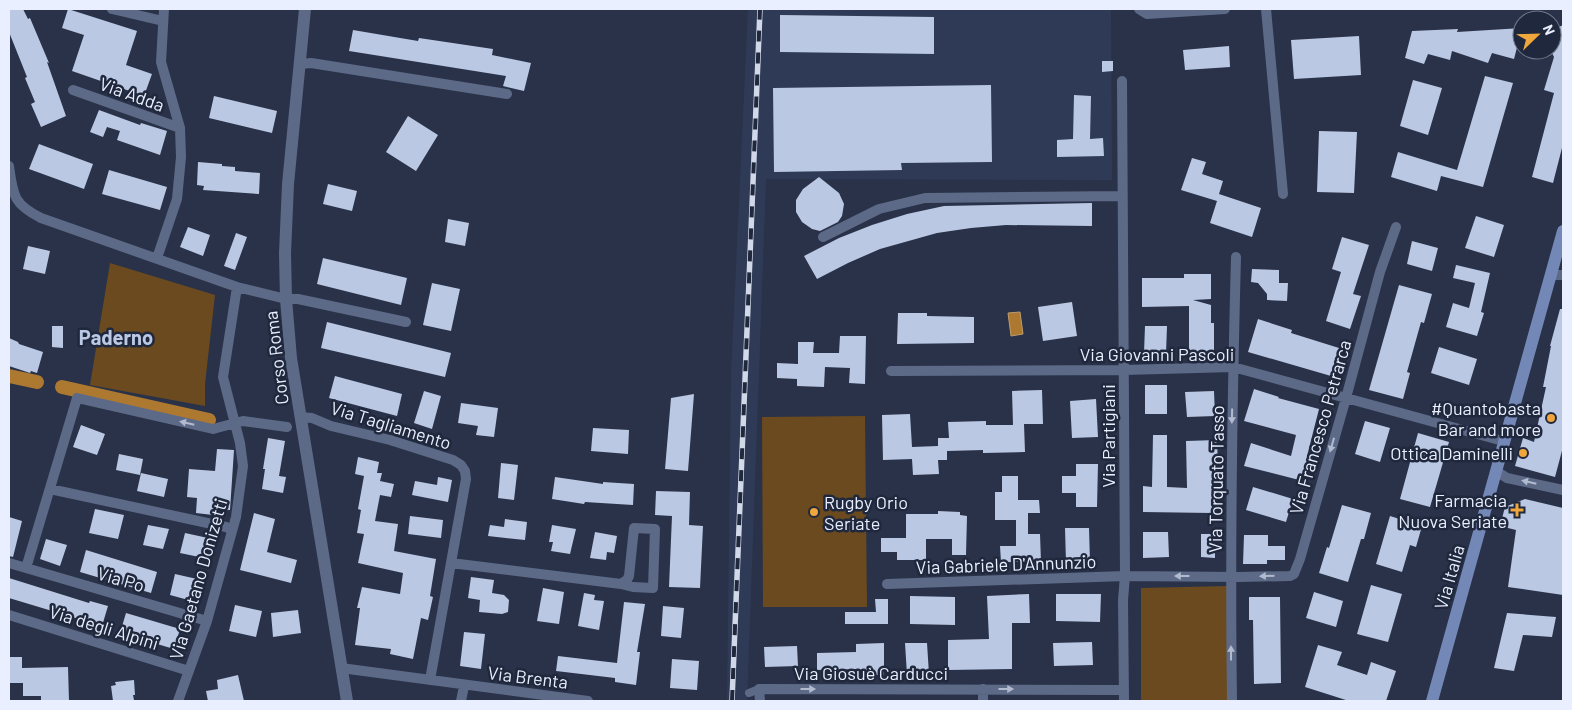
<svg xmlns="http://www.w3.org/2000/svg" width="1572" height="710" font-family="Barlow,sans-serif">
<rect width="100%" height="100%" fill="#293248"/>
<path fill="#2f3b56" d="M748,9H1111L1112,180L766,179L747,701H727L731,374Z"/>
<path fill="#6a4a1e" d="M110,263L215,295L205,384V406L90,385Z
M865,416L867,607H763L762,417Z
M1227,586V701H1141V588Z"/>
<path fill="#ad7930" stroke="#bf9c6e" d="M1020,312L1023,334L1011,336L1008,313Z"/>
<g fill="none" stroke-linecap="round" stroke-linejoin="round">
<path stroke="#ad7930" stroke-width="14" d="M9,376L37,382
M62,387L209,420"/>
</g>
<path fill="#bbc8e3" d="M9,9H23L28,19L30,18L49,63L47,62L66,116L41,127L31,104L35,102L25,78L27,77L9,32Z
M68,9L137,31L126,65L152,74L144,96L72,71L84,35L62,28Z
M780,15L934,17V54L780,52Z
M1563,25V144L1553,183L1532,177L1554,93L1544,90L1554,57L1552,53V34L1553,30Z
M1522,28L1514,59L1492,53L1488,63L1452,51L1450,60L1428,54L1424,64L1405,58L1412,31L1458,29L1457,32Z
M353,30L418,41L419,38L493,49L492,55L531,63L524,91L503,86L506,76L349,51Z
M1359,36L1361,75L1294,79L1291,40Z
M1229,46L1230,67L1185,70L1183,50Z
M1102,61H1113V71L1102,72Z
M1485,76L1513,83L1483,187L1441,176L1437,191L1391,177L1398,152L1457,170Z
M1413,80L1442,88L1428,135L1400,126Z
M991,85L992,162L901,163L902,170L774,172L773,88Z
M1074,95L1091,96L1090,139L1103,138L1104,156L1057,157V140L1073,139Z
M214,96L277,111L272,133L209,118Z
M99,110L140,125L141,123L167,131L160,155L117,140L120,131L107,127L103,137L90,132Z
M408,116L438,135L416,171L386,152Z
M1319,131L1357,132L1354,193L1317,192Z
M39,144L93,164L84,189L29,169Z
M1192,158L1206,162L1202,174L1223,181L1219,194L1261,208L1252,237L1210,223L1217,201L1181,190Z
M198,162L222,164V166L235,167V171L260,173L259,194L203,190L204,186L197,185Z
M109,170L167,187L160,210L102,194Z
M819,177L839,193L844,204L842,216L838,222L820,231L812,229L802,222L796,212V200L803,189Z
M328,184L357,191L352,211L323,204Z
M1092,203V226L1006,225L971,228L937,233L880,249L848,263L817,279L804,256L839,238L872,225L907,214L944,206Z
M1476,216L1504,225L1494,257L1465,248Z
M448,219L469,223L465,246L445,242Z
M188,227L210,235L203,256L180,247Z
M236,233L247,237L235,270L224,266Z
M1342,237L1369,245L1353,294L1361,296L1350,329L1326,321L1341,272L1332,269Z
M1412,241L1438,248L1432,271L1407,264Z
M28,246L50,251L45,274L23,269Z
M323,258L407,278L401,305L317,284Z
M1456,265L1490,273L1481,312L1484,313L1477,336L1446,327L1453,303L1469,308L1475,283L1453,278Z
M1252,269L1279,270V283H1288L1287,301L1267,300V294L1258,283L1251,282Z
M1184,274H1211V299L1193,300L1211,305V323H1214V353H1189V306L1142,307V278H1184Z
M432,283L460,289L451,331L423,325Z
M1399,285L1432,294L1424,323L1421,322L1407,372L1410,373L1403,399L1369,390Z
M1072,302L1077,336L1043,341L1038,307Z
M1560,309H1563V447L1555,477L1515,466L1523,438L1534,442L1546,387H1543L1551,346H1550Z
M898,313H927V316L974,317V343L897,344Z
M1258,319L1292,330L1291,333L1339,348L1331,376L1248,352Z
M327,322L451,353L445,377L321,348Z
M52,326H63V348L52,347Z
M1145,326H1167L1166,354L1144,353Z
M840,336H866L865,384L849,383L850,368L825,367L824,387L797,386V379L777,378V363L798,364V342H814L813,353H839Z
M9,338L18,342L19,344L43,352L37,373L31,371L30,373L9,366Z
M1439,347L1477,359L1469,385L1431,373Z
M335,376L402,394L397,416L329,398Z
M1145,385H1167V414H1145Z
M1254,389L1279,397L1278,398L1319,409L1307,456L1313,457L1307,482L1244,466L1251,443L1291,456L1296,435L1244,421Z
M1042,390L1043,424H1024L1025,452L983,453V450L947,451V460H938L939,474L913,475L912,459L883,460L882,415L910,414L912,447L938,446V438H949L948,422L986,421V425H1013L1012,391Z
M424,391L441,396L432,429L414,423Z
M1214,391L1215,416L1187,417L1185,392Z
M694,394L688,471L665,469L671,398Z
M1096,399L1098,437L1072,438L1070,401Z
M461,403L498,408L494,437L476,435L478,426L458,423Z
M1365,421L1390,428L1380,462L1355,454Z
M81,425L105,434L97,455L73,447Z
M593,428L629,430L628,454L591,451Z
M1418,433L1449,442L1430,507L1400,499Z
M1153,435H1167V487L1187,488L1186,441L1217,440L1218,467H1212V513L1143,512V486L1152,487Z
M268,438L285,441L279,476L286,477L283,493L262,489L265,469H263Z
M217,449L234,450L230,510L213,509V515L196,513L197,498L187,497L189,469L215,471Z
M119,454L143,459L140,475L116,470Z
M358,457L379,462L377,473H382L380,481L394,484L391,497L380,495L375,521L398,524L394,551L436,559L430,596L433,597L428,620L421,618L413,659L390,654L391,649L355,645L360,608H357L362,587L400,594L403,573L358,563L364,534L357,533L361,510L358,509L364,476L355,474Z
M501,463L518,465L514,500L498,498Z
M1076,464H1098L1097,507H1076V493H1062V476H1076Z
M141,473L168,479L164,497L137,491Z
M1002,476H1018V500H1039L1040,513H1028V534H1040L1041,562H1001L1000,546H1016V520H995V492H1002Z
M438,477L452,480L448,502L412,495L415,481L437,485Z
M555,477L603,484V482L634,484L633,505L585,502L584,504L552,499Z
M1253,487L1293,499L1286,522L1246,510Z
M656,491L690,492L689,525L703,526L700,588L669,587L672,516L655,515Z
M1525,499L1563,508V595L1508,587L1516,530L1500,526L1505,507Z
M1342,505L1371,513L1364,539H1361L1348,582L1319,573L1327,547L1329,548Z
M95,509L124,515L118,539L89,533Z
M938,511L960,512V515L967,516L966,555H952V539H926V560H897V552H881V538H906V514H938Z
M254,513L275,519L267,552L297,560L291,583L240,570Z
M410,516L443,520L441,538L408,534Z
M1390,516L1422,526L1416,547L1410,545L1402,572L1376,564Z
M9,517L22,521L13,557L9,556Z
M505,519L527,522L525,540L488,536L490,525L504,527Z
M148,525L169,529L163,549L143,545Z
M552,525L576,529L570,554L551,551L553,542H549Z
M1065,528H1089L1090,562L1066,563Z
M595,532L617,536L614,553L607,552L606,560L590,558Z
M1143,532H1168L1169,557L1143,558Z
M185,533L208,538L204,558L180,553Z
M1201,534H1215V558L1201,557Z
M1244,535H1268V546H1285V560H1267V564H1243Z
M46,539L67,545L60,566L40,559Z
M86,550L157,572L151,593L80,572Z
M175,574L197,579L192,601L170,595Z
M471,577L494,580L492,593L504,595L509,600L508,612L502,614L479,612L480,600L468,598Z
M9,578L89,603L90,601L108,606L102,626L9,598Z
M1371,585L1402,594L1388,642L1357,634Z
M543,588L564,592L559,624L537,621Z
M1314,592L1343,601L1336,627L1306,618Z
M584,593L595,595L594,600L604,601L599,630L578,626Z
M1029,594L1030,623H1012V669L948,670V640L989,639L987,596Z
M1056,594H1101L1100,622L1056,621Z
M910,596L955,597V625L910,624Z
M1249,597H1280L1281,683L1254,684L1253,620H1249Z
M875,599H888V624H845V612H876Z
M624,602L645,604L637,652H640L636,685L615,682V678L556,671L558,656L617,663Z
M235,605L262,611L256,637L229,631Z
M663,606L684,608L681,638L661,636Z
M298,610L301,633L273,637L271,613Z
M126,613L180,629L174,649L120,633Z
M1507,613L1556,617L1552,637L1523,635L1514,671L1494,668Z
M464,632L485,634L481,669L460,666Z
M1092,642L1093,665L1054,666L1053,643Z
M884,643V675H856V669L817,670V653L856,652V644Z
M905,643H927L929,674L907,675Z
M1318,645L1342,652L1337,665L1367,675L1371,662L1396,671L1386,701H1349L1305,687Z
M797,646L798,666L765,667L764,647Z
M9,657H22V668L68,667L69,701H41V696H23V683H9Z
M672,659L699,661L697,690L670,688Z
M238,675L244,701H208L206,691L218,689L217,680Z
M134,680L135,695H133L134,700L113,701L111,686L116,685L115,682Z"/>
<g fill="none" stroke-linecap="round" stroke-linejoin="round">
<path stroke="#5d6a87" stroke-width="8" d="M749,693L759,689"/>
<path stroke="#5d6a87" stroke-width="10" d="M112,9L163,21
M1139,9L1147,14L1225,9
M1266,9L1283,194
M300,64L311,63L507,94
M1122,81L1125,576L1123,600L1124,701
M73,90L180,128
M9,166C13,195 13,204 41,218L237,287L286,299H298L406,322
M823,237L879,209L925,198L1122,196
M157,258L177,199L181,157L180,128L161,62L164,9
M1551,275H1563
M891,371L1125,370L1233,367L1503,441
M300,417L312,418L331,426L390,440L453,460L461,465L465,471L466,479L430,680
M1496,471L1507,478L1563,490
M50,489L226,527L232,530
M9,563L207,621
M451,563L621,584L627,580L629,576L634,528L655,529L653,588L633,587L621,584
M26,568L77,398L213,429L243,421L287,427
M887,584L1125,576L1239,577L1290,576L1294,574L1300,559L1346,398L1380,272L1396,227
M9,615L189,671
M341,668L588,701
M178,701L207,621L236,517L243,466L240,443L223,377L237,287
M461,701L464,686
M760,701L759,689L1124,690
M983,701V689
M1232,701C1230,553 1232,405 1236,257"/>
<path stroke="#5d6a87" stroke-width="12" d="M305,9L288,184L285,253L286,299L291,358L347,701"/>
<path stroke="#7488b7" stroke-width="12" d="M1432,701L1563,231"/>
<defs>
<path id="rail" d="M732,701L760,9"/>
</defs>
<use href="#rail" stroke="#d1d8e8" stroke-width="5.5"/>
<use href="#rail" stroke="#1f283d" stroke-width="4" stroke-dasharray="11" stroke-linecap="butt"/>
</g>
<defs><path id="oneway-solid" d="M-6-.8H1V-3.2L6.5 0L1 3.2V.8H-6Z" transform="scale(1.25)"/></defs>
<g fill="#b1bace">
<use href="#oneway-solid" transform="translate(1232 416) rotate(91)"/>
<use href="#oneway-solid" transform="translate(187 423) rotate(-167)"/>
<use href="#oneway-solid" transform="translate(1332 445) rotate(106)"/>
<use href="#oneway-solid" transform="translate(1529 482) rotate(-167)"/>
<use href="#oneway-solid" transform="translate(1182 576) rotate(-180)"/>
<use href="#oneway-solid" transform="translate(1267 576) rotate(178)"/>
<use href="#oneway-solid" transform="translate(1231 653) rotate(-90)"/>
<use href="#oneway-solid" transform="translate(808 689)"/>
<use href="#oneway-solid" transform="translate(1006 689)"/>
</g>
<g fill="#efa73d" stroke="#1f283d" stroke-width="2">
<circle cx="1551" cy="418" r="5"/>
<circle cx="1523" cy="453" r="5"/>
<path d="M1514.5 502.5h5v5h5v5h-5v5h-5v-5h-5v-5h5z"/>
<circle cx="814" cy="512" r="5"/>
</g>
<g text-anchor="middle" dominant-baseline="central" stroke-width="5" stroke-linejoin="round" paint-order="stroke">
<g font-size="18" fill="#e9effe" stroke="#1f283d">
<text transform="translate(132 94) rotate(20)">Via Adda</text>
<text x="1157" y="354">Via Giovanni Pascoli</text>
<text transform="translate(276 358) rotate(-97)">Corso Roma</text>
<text transform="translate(391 425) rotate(17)">Via Tagliamento</text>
<text transform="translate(1320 427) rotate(-74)">Via Francesco Petrarca</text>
<text transform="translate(1108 436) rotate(-90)">Via Partigiani</text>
<text transform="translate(1216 479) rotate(-89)">Via Torquato Tasso</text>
<text transform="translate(1006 564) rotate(-2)">Via Gabriele D'Annunzio</text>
<text transform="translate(1449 577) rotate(-74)">Via Italia</text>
<text transform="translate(121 579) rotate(16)">Via Po</text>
<text transform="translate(198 579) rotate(-74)">Via Gaetano Donizetti</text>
<text transform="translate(104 627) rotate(17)">Via degli Alpini</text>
<text x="871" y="673">Via Giosuè Carducci</text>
<text transform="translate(528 677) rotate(7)">Via Brenta</text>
</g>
<g font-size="18" fill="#e9effe" stroke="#1f283d" text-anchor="end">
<text x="1541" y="408">#Quantobasta<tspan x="1541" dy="21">Bar and more</tspan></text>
<text x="1513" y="453">Ottica Daminelli</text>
<text x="1507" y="500">Farmacia<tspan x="1507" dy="21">Nuova Seriate</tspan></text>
<text x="824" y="502" text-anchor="start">Rugby Orio<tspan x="824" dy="21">Seriate</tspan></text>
</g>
<g font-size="20" font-weight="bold" fill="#bcc9e5" stroke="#1f283d">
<text x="116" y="337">Paderno</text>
</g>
</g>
<rect width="1572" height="710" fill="none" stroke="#e9effe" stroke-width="20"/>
<g transform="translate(1537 35) rotate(67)"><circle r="24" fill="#1f283d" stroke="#70788a"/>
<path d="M0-4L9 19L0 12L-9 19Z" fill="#efa73d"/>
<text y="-8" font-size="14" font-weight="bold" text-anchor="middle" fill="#e9effe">N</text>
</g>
</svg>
